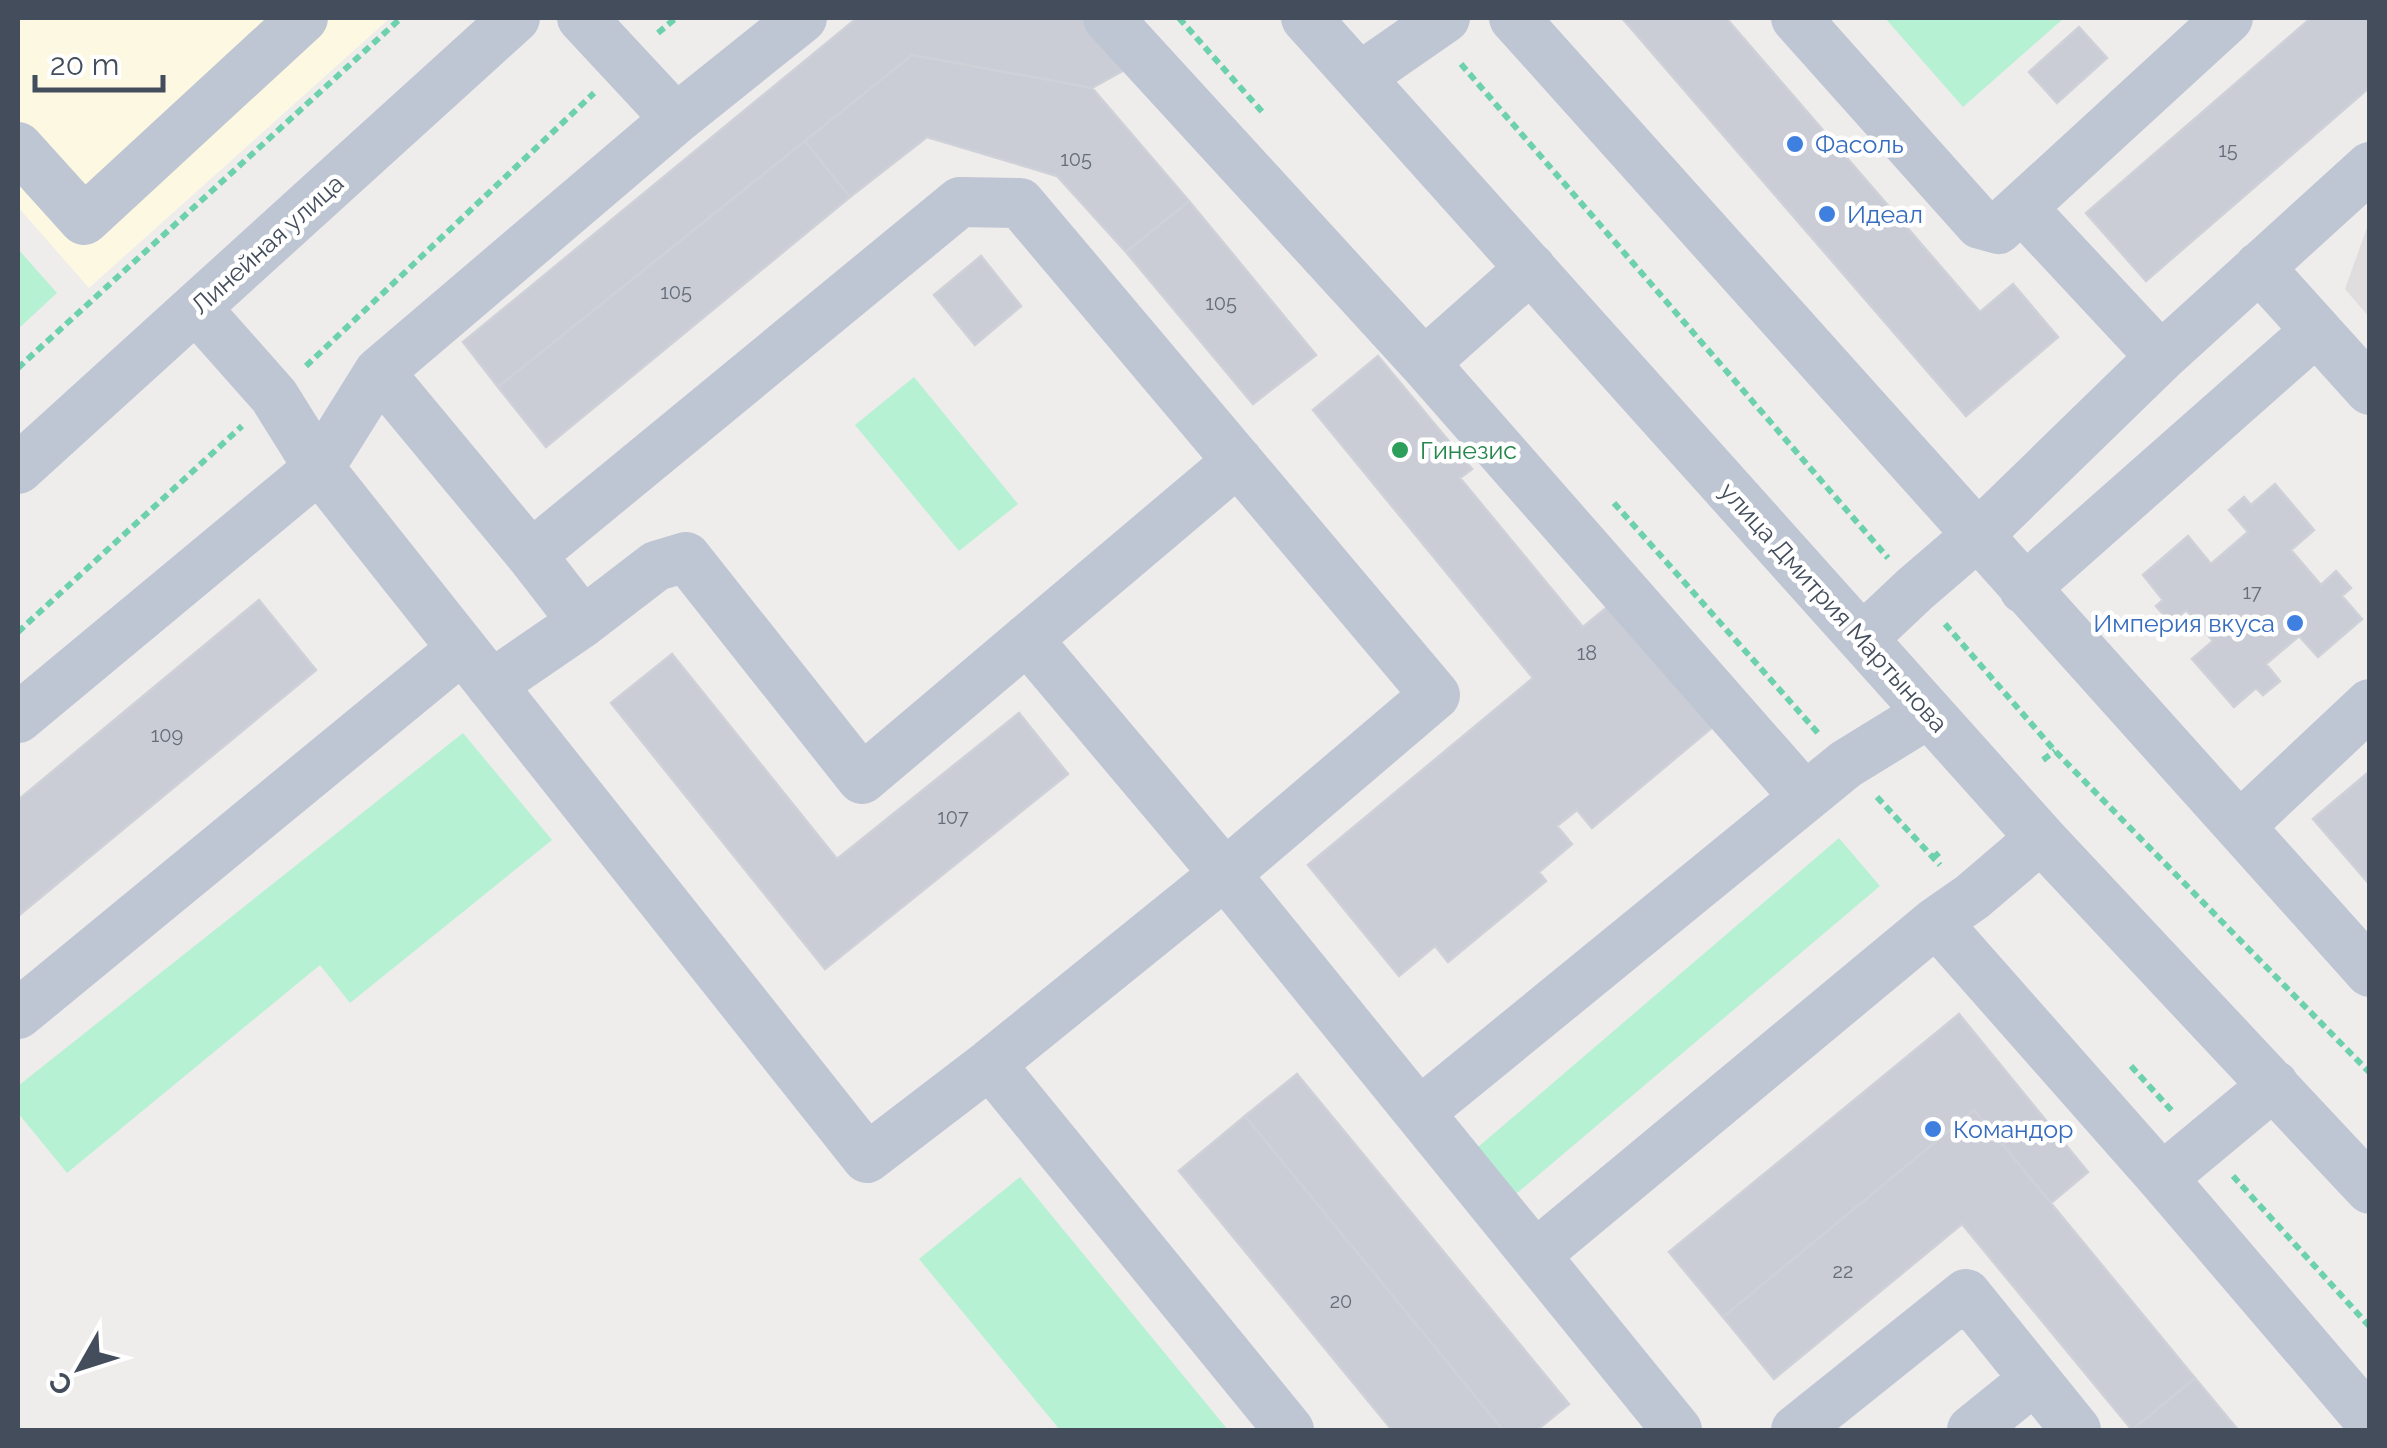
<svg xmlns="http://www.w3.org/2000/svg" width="2387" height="1448" font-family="Raleway,sans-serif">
<rect width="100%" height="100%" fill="#efecec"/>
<path fill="#fdf8e2" d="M18,18H390L89,288L18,207Z"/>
<path fill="#e0ddde" d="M2369,222V317L2345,289Z"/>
<path fill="#b6f1d4" d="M1885,18H2064L1963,107Z
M18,249L57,293L18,329Z
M914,377L1018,504L959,551L855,425Z
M463,733L552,840L350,1003L320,965L67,1173L18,1113V1086Z
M1839,838L1880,886L1516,1194L1478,1147Z
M1020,1177L1228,1430H1060L919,1259Z"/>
<path fill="#cacdd5" stroke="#cfd1d8" stroke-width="2.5" d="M857,18H1087L1128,68L1092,88L912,55L498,387L463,342Z
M1622,18H1726L1980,312L2013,284L2058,337L1966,416Z
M2311,18H2370V87L2146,281L2086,213Z
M2079,27L2107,58L2057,103L2029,72Z
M912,55L1092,88L1189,201L1126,252L1057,176L927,137L850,197L805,141Z
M805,141L850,197L546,447L498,387Z
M1189,201L1316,355L1253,404L1126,252Z
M981,256L1021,306L975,345L934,295Z
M1378,356L1472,469L1460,478L1583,627L1617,599L1726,716L1592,828L1577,810L1557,826L1572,844L1539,872L1546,881L1448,962L1435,946L1399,976L1308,865L1533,678L1313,410Z
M2275,484L2314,530L2291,550L2321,585L2336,571L2351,588L2342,596L2362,619L2318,657L2299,636L2266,664L2280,681L2263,695L2256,688L2234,707L2192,659L2213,641L2186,610L2171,623L2156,606L2163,600L2143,575L2188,536L2211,564L2248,532L2229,510L2244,497L2251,505Z
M259,600L316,670L18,916V800Z
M672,654L837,859L1019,713L1068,774L825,969L611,703Z
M2370,771V885L2313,819Z
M1959,1014L2088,1172L2051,1203L1974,1110L1723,1317L1669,1252Z
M1297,1074L1569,1404L1537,1430H1503L1245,1116Z
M1974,1110L2195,1378L2132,1430L1962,1224L1774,1379L1723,1317Z
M1245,1116L1503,1430H1392L1179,1171Z
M2195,1378L2238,1430H2132Z"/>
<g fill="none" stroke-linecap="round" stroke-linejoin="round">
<path stroke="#6cd1ac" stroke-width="6" stroke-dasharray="8 5" stroke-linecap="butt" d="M1179,18L1264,114
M658,33L676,18
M1461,64L1888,558
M306,366L594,93
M18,368L401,18
M1614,503L1818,733
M1945,624L2055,751L2370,1073
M18,632L242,426
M2043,760L2055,751
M1877,797L1940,865
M1933,858L1942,850
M2131,1066L2173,1112
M2233,1176L2370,1327"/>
<path stroke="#bec6d3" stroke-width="50" d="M1108,18L1424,363L1805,797
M1306,18L2041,838L2370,1189
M1514,18L2370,972
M1796,18L1980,224L1998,229L2228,18
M1360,77L1445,18
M676,119L802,18
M18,147L84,220L303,18
M2022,208L2161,357
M2259,267L2370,390
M196,308L274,396L319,468L867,1158L990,1064L1225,874L1435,695L1020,203L960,202L531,555
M1424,363L1531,268
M379,372L676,119L582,18
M18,469L515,18
M2024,589L2316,331
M1863,638L1915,589L1979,534L2161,357L2370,167
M1027,639L1225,874L1677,1430
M491,685L583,622L656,566L686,557L862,779L1238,461
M18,718L319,468L379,372L531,555L583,622
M2240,826L2370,704
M1936,922L2162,1178L2370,1421
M18,1014L462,649
M990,1064L1289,1430
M1420,1112L1846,764L1929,713
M2162,1178L2274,1085
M1535,1255L1936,922L1972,897L2041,838
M1796,1430L1966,1294L2076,1430
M1972,1430L2034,1380"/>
</g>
<g fill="#3f7fe0" stroke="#fff" stroke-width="4">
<circle cx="1795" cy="144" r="10"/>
<circle cx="1827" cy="214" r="10"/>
<circle cx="2295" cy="623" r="10"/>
<circle cx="1933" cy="1129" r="10"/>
</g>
<circle fill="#2e9e5b" stroke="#fff" stroke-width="4" cx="1400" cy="450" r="10"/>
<g text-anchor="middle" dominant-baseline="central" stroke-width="9" stroke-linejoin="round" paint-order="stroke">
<g font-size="20" fill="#656d7a">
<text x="2228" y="150">15</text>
<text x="1076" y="159">105</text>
<text x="676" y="292">105</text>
<text x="1221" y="303">105</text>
<text x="2252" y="592">17</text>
<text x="1587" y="653">18</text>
<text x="167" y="735">109</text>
<text x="953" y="817">107</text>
<text x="1843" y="1271">22</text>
<text x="1341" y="1301">20</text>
</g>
<g font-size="25" fill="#366cbe" stroke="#fff" text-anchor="start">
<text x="1815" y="144">Фасоль</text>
<text x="1847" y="214">Идеал</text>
<text x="2275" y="623" text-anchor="end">Империя вкуса</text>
<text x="1953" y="1129">Командор</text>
</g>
<g font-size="25" fill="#434d5b" stroke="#fff">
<text transform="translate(267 244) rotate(-42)">Линейная улица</text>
<text transform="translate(1834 607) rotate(48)">улица Дмитрия Мартынова</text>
</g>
<g font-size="25" fill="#27864d" stroke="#fff" text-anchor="start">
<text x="1420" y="450">Гинезис</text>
</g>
</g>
<rect width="2387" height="1448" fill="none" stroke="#434d5b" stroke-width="40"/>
<g transform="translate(80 1368) rotate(231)" stroke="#ffffff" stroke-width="8" paint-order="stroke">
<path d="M0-8L18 38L0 25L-18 38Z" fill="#434d5b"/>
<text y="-15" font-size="28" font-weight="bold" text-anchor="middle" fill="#434d5b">С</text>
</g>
<path d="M35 75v15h128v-15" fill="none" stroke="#434d5b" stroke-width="5"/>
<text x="50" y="75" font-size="30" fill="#434d5b" stroke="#ffffff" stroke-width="8" paint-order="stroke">20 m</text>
</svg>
